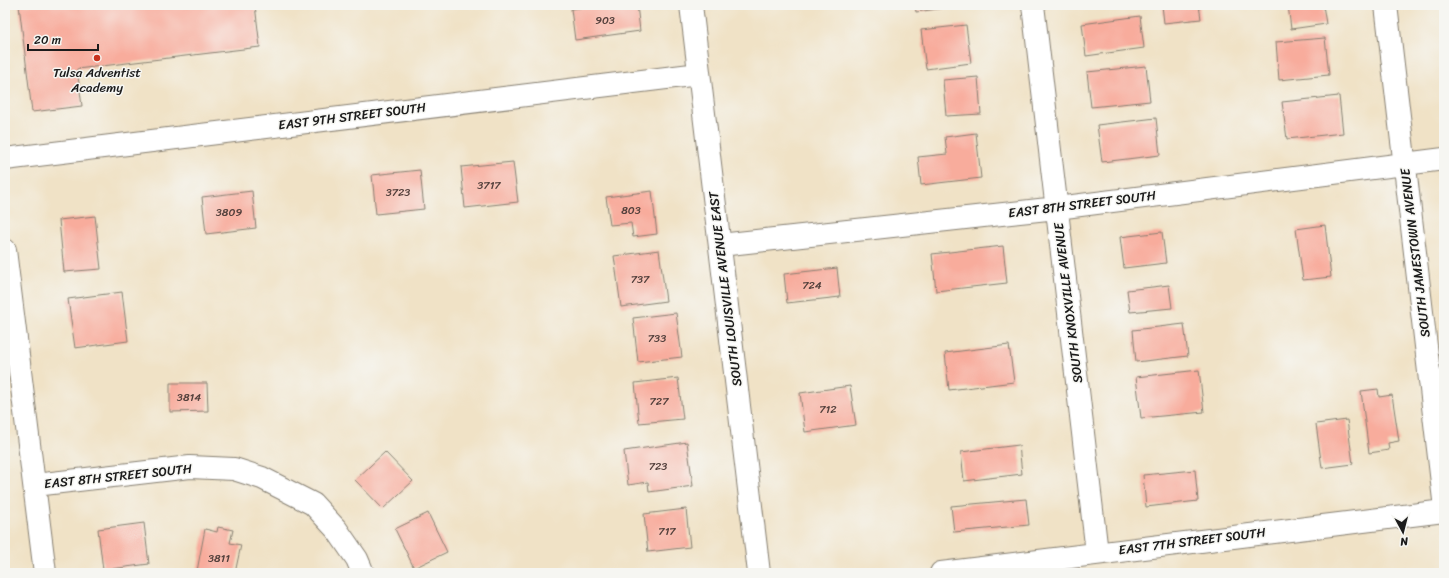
<svg xmlns="http://www.w3.org/2000/svg" width="1449" height="578" font-family="Sriracha,sans-serif">
<rect width="100%" height="100%" fill="#f6f6f2"/>
<filter id="ink" filterUnits="userSpaceOnUse"><feTurbulence type="fractalNoise" baseFrequency=".025" numOctaves="2"/><feDisplacementMap in="SourceGraphic" scale="8" xChannelSelector="R" yChannelSelector="G"/><feConvolveMatrix kernelMatrix="1 2 1 2 8 2 1 2 1" color-interpolation-filters="sRGB"/></filter>
<filter id="wash" filterUnits="userSpaceOnUse"><feTurbulence type="fractalNoise" baseFrequency=".012" numOctaves="4" result="noise"/><feDisplacementMap in="SourceGraphic" scale="16" xChannelSelector="R" yChannelSelector="G"/><feGaussianBlur stdDeviation="0.9" result="paint"/><feColorMatrix in="noise" values="0 0 0 0 0 0 0 0 0 0 0 0 0 0 0 0 0 1.4 0 .05"/><feComposite in="paint" operator="in"/></filter>
<g filter="url(#wash)">
<rect width="100%" height="100%" fill="#f0e2c6"/>
<g id="blocks">
<path fill="#f8ac9c" d="M19,5H255L260,47L77,69L82,106L32,112Z
M602,5H637L640,31L575,40L571,9Z
M915,5H959V6L916,12Z
M1162,5H1199L1201,19L1164,23Z
M1288,5H1323L1326,24L1291,29Z
M1140,16L1144,48L1086,56L1082,24Z
M966,25L971,63L926,69L921,30Z
M1325,38L1329,75L1279,80L1276,42Z
M1146,66L1150,101L1091,107L1087,72Z
M978,77L981,114L946,116L943,80Z
M1339,96L1343,133L1287,139L1282,102Z
M1156,118L1160,155L1102,162L1097,125Z
M976,133L981,178L921,185L918,157L947,154L945,137Z
M513,162L518,202L465,208L461,167Z
M420,170L424,209L376,214L372,175Z
M252,191L256,228L206,234L202,197Z
M652,191L657,234L633,237L631,223L610,225L606,197Z
M95,216L101,269L64,272L59,220Z
M1325,225L1331,277L1303,280L1296,229Z
M1162,232L1166,263L1124,268L1120,237Z
M1003,246L1007,283L936,291L932,254Z
M659,250L666,301L621,307L614,256Z
M837,268L840,297L787,303L784,274Z
M1169,285L1172,308L1130,312L1127,290Z
M122,292L128,341L75,348L68,299Z
M676,313L682,357L638,362L633,318Z
M1184,324L1188,356L1136,362L1133,330Z
M1009,345L1014,382L949,390L945,353Z
M1199,370L1204,412L1141,418L1136,377Z
M678,378L683,419L639,423L635,383Z
M170,383H207L208,411L170,412Z
M850,386L856,425L805,432L800,393Z
M1378,389L1379,397L1392,395L1399,441L1388,443L1389,450L1369,453L1361,391Z
M1347,420L1353,464L1322,468L1316,424Z
M687,442L693,486L649,492L648,482L628,485L624,451Z
M1019,445L1022,474L964,481L961,452Z
M385,452L413,481L383,509L355,480Z
M1195,470L1198,501L1146,507L1143,475Z
M1026,499L1029,525L954,532L951,506Z
M686,509L690,547L648,552L644,514Z
M428,513L447,552L414,568L395,529Z
M144,523L149,564L103,570L98,529Z
M218,527L233,530L230,543L241,545L235,573L225,571L224,573H205L197,571L205,529L217,532Z"/>
</g>
</g>
<g filter="url(#ink)">
<use href="#blocks" fill-opacity="0" stroke="#867f71" stroke-width="1"/>
<g fill="none" stroke-linecap="round" stroke-linejoin="round">
<defs>
<path id="street" d="M691,5L759,573
M1033,5L1097,553
M1386,5L1444,500
M5,159L699,74
M720,245L1057,208L1444,159
M5,250L45,573
M35,485L190,467L234,469L262,478L313,504L337,530L357,559L363,573
M941,573L1444,511"/>
</defs>
<use href="#street" stroke="#867f71" stroke-width="24"/>
<use href="#street" stroke="#fff" stroke-width="22"/>
</g>
</g>
<circle fill="#c8321e" stroke="#f6f6f2" stroke-width="1.5" cx="97" cy="58" r="4"/>
<g text-anchor="middle" dominant-baseline="central" stroke-width="3" stroke-linejoin="round" paint-order="stroke">
<g font-size="11" fill="#53403c">
<text x="605" y="20">903</text>
<text x="489" y="185">3717</text>
<text x="398" y="192">3723</text>
<text x="631" y="210">803</text>
<text x="229" y="212">3809</text>
<text x="640" y="279">737</text>
<text x="812" y="285">724</text>
<text x="657" y="338">733</text>
<text x="189" y="397">3814</text>
<text x="659" y="401">727</text>
<text x="828" y="409">712</text>
<text x="658" y="466">723</text>
<text x="667" y="531">717</text>
<text x="219" y="558">3811</text>
</g>
<g font-size="13" fill="#1c1c1c" stroke="#f6f6f2">
<text x="97" y="72">Tulsa Adventist<tspan x="97" dy="15">Academy</tspan></text>
</g>
<g font-size="13" fill="#1c1c1c" stroke="#f6f6f2">
<text transform="translate(352 116) rotate(-7)">EAST 9TH STREET SOUTH</text>
<text transform="translate(1082 204) rotate(-7)">EAST 8TH STREET SOUTH</text>
<text transform="translate(1415 253) rotate(-97)">SOUTH JAMESTOWN AVENUE</text>
<text transform="translate(725 289) rotate(-97)">SOUTH LOUISVILLE AVENUE EAST</text>
<text transform="translate(1068 303) rotate(-97)">SOUTH KNOXVILLE AVENUE</text>
<text transform="translate(118 476) rotate(-6)">EAST 8TH STREET SOUTH</text>
<text transform="translate(1192 541) rotate(-7)">EAST 7TH STREET SOUTH</text>
</g>
</g>
<rect width="1449" height="578" fill="none" stroke="#f6f6f2" stroke-width="20"/>
<g transform="translate(1403 532) rotate(173)" stroke="#f6f6f2" stroke-width="3" paint-order="stroke">
<path d="M0-3L7 15L0 10L-7 15Z" fill="#1c1c1c"/>
<text y="-6" font-size="11" font-weight="bold" text-anchor="middle" fill="#1c1c1c">N</text>
</g>
<path d="M28 44v6h70v-6" fill="none" stroke="#1c1c1c" stroke-width="2"/>
<text x="34" y="44" font-size="12" fill="#1c1c1c" stroke="#f6f6f2" stroke-width="3" paint-order="stroke">20 m</text>
</svg>
